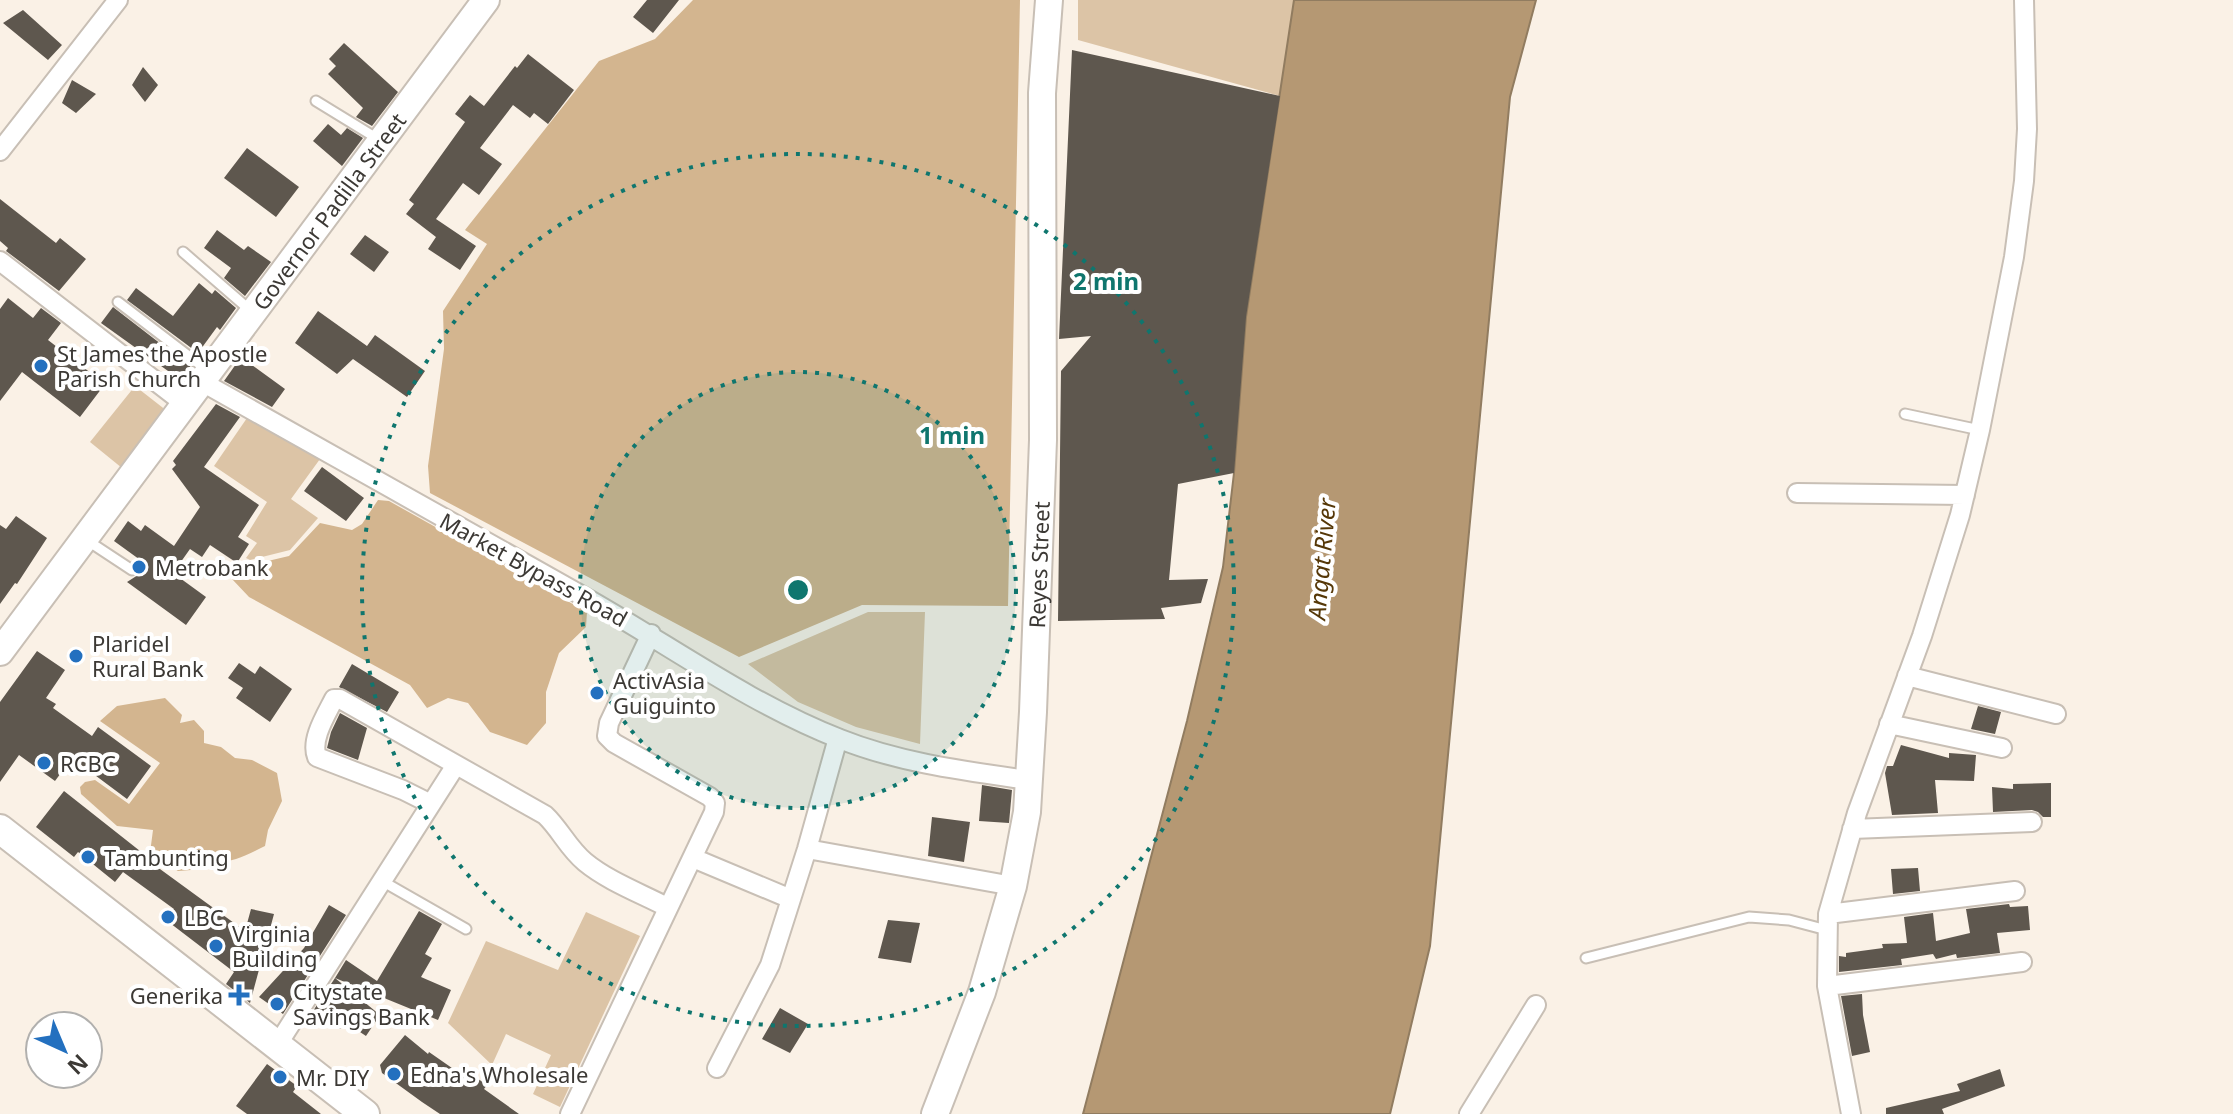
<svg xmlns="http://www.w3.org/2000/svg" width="2233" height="1114" font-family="'Noto Sans',sans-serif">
<rect width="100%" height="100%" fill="#faf1e6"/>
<path fill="#dcc4a6" d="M1078,0H1294L1280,96L1078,40Z
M135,386L167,411L122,468L90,442Z
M247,418L320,459L291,499L318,518L290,550L250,560L246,558L257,543L246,536L267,502L214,466Z
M868,612H925L920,744L856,727L798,702L748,664Z
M586,912L640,936L560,1107L533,1094L551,1055L506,1034L492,1065L448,1023L486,941L558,970Z"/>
<path fill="#d3b58f" d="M693,0H1020L1008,606L862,605L739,657L430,493L428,466L444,349L443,311L487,244L465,230L599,61L655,39Z
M378,500L389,501L587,612L586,627L559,653L546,692V723L527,745L490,732L468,703L448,698L427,708L410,685L249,597L232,579L251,565L289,556L320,523L352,530L362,524Z
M165,698L182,715L180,723L194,720L204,731V743L221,747L235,758L252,760L277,773L282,801L268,830L265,846C239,859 224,867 195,859L191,870L178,871L150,853L153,830L117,826L81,794L80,787L85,782L95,780L129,804L160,763L100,721L117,706Z"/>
<path fill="#b59873" stroke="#917c60" stroke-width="2" d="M1294,0H1536L1510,97L1430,946L1390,1114H1083L1187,721L1223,567L1234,473L1246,317Z"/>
<path fill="#5e574e" d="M647,0H679L653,33L633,17Z
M23,10L62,45L48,60L3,23Z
M344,43L398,92L372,126L356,117L363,108L328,74L336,66L329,59Z
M1072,50L1280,96L1246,317L1234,473L1178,484L1169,580L1208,579L1201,603L1161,608L1165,619L1058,621L1061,371L1091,336L1059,339Z
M528,54L574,90L548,124L534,113L530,118L513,105L480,148L502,164L479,195L463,183L436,219L476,246L460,270L428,249L436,237L406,214L414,204L409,200L465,122L455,114L470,95L484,106L515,66L517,68Z
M143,67L158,85L145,102L132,85Z
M72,80L96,94L76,113L62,103Z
M328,124L341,135L347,128L363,138L342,166L313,141Z
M247,148L299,187L276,217L224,178Z
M0,199L56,243L60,238L86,259L59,291L6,251L8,248L0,241Z
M217,230L244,250L248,246L271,262L245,296L224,278L231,268L204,248Z
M365,235L389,252L374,272L350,254Z
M199,283L212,294L215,290L236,308L220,330L217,327L198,353L127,300L136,288L173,316Z
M8,298L33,318L41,308L61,323L48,340L105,384L80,417L22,372L0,401V309Z
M113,307L192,368L182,381L101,323Z
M318,311L367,346L375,335L425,371L407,397L353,359L337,374L295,343Z
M241,357L285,389L272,407L224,381Z
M216,404L240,417L204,467L259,505L238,537L249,544L237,563L210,545L202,557L190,549L173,573L206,597L186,625L127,582L138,575L143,562L114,541L128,521L141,531L145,525L174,546L200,507L172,469L176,465L173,461Z
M322,467L364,498L346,521L304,491Z
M16,516L47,538L17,584L15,583L0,604V525L6,529Z
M37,651L65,670L46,698L56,704L53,708L92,736L98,727L151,766L127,799L72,758L55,781L19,755L0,782V702Z
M239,663L255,674L260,666L292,689L270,722L236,698L243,688L228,678Z
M352,664L399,692L387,712L339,687Z
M1978,706L2001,712L1995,734L1971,729Z
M340,713L367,728L358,760L327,748L331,732Z
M1901,745L1949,758V753L1976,755L1974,781L1935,780L1938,813L1892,815L1885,773L1887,766H1893Z
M2051,783V817H2043L2038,812L2032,810L1993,812L1992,787L2013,789V784Z
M982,785L1012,790L1009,823L979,821Z
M64,791L140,851L138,853L245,931L251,909L274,914L250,1003L226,984L234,972L166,920L174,909L123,872L115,882L78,852L74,857L36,827Z
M932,817L970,822L964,862L928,856Z
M1918,868L1920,891L1893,894L1891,869Z
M2009,904L2010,907L2028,906L2030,930L1997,933L2000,953L1957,958L1956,954L1936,959L1933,954L1901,959L1902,965L1839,972V956L1846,957V953L1883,948L1882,944L1907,943L1904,917L1933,913L1936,941L1970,933L1966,909Z
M329,905L346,915L283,1014L259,997L304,948Z
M419,911L442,924L425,954L432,958L421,977L451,990L438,1020L335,978L346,960L377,981Z
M888,920L920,923L911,963L878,958Z
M335,978L380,1015L366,1036L345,1022L340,1029L313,1011Z
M1862,994L1863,1015L1870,1052L1852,1056L1841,996Z
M780,1008L808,1024L790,1053L762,1039Z
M405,1035L428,1054L429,1052L462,1075L465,1070L487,1085L484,1089L519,1114H440L422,1102L382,1073L380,1065Z
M267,1064L297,1086L293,1092L321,1114H247L236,1106Z
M2000,1069L2005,1086L1942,1109L1944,1114H1886V1108L1960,1091L1957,1084Z"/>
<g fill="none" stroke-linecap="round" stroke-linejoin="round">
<defs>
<path id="lane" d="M316,101L378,139
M183,252L251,311
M118,302L207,370
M1905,414L1980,430
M85,539L132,570
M382,881L466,929
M1586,958L1749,917L1789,920L1827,930"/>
<path id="street" d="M0,151L118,0
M0,261L185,404
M202,382C328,453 455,524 581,595C667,643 748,703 840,739C900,763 965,771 1028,780
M1797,493L1965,495
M1907,676L2056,714
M1889,724L2002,748
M431,804L403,790L317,757C310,740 326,715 334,699H340L545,815C560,829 568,848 585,862C608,881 640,893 667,907
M1852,829L2032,822
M807,849L1013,886
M693,858L791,899
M1828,914L2015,891
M1827,986L2022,962
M276,1047L456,765
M717,1068L770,965L807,849L838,738
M570,1114L714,812L715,803L710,797L614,743L607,736L609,723L651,634
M1469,1114L1536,1005
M1851,1114L1827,986L1828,914L1857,813L1922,636L1960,515L1980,430L2014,257L2024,181L2027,129L2024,0"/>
<g id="secondary">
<path id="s1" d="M0,652L486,0"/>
<path id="s2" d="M935,1114L982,992L1013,886L1027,812L1033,712L1043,440L1042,93L1049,0"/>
</g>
<path id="primary" d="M0,829L365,1114"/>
</defs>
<use href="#lane" stroke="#c8bfb5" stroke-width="13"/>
<use href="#street" stroke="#c8bfb5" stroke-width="22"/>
<use href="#secondary" stroke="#c8bfb5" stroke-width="30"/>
<use href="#primary" stroke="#c8bfb5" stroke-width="32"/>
<use href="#lane" stroke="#fff" stroke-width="9"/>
<use href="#street" stroke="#fff" stroke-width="18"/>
<use href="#secondary" stroke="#fff" stroke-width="26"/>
<use href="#primary" stroke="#fff" stroke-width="28"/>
</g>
<circle cx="798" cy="590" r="218" fill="#0f766e" fill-opacity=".12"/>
<g fill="none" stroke="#0f766e" stroke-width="4" stroke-dasharray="4 8">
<circle cx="798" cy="590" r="218"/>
<circle cx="798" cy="590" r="436"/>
</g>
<g fill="#2370bf" stroke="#fff" stroke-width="3">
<circle cx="41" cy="366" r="8"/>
<circle cx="139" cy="567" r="8"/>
<circle cx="76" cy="656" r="8"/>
<circle cx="597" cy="693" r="8"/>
<circle cx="44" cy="763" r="8"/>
<circle cx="88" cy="857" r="8"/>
<circle cx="168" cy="917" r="8"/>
<circle cx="216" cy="946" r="8"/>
<path d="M235 983h8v8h8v8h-8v8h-8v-8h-8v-8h8z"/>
<circle cx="277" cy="1004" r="8"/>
<circle cx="394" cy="1074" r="8"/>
<circle cx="280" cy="1077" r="8"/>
</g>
<g text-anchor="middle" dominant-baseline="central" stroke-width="8" stroke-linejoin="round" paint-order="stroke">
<g font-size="22" fill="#3c3935" stroke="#fff">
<text stroke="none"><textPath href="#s1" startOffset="550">Governor Padilla Street</textPath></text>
<text stroke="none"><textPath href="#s2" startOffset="564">Reyes Street</textPath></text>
<text transform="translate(534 569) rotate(29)">Market Bypass Road</text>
</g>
<g font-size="22" fill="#3c3935" stroke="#fff" text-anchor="start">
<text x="57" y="353">St James the Apostle<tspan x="57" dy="25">Parish Church</tspan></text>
<text x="155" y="567">Metrobank</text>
<text x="92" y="643">Plaridel<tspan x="92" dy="25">Rural Bank</tspan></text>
<text x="613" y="680">ActivAsia<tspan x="613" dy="25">Guiguinto</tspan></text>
<text x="60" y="763">RCBC</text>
<text x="104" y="857">Tambunting</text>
<text x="184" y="917">LBC</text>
<text x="232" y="933">Virginia<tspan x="232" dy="25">Building</tspan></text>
<text x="293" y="991">Citystate<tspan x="293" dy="25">Savings Bank</tspan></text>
<text x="223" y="995" text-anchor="end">Generika</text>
<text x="410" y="1074">Edna's Wholesale</text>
<text x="296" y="1077">Mr. DIY</text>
</g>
<g font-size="24" font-style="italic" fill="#563808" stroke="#fff">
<text transform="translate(1321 559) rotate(-85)">Angat River</text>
</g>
</g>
<circle cx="798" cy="590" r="12" fill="#0f766e" stroke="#fff" stroke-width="4"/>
<g font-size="24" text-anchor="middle" font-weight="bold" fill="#0f766e" stroke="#fff" stroke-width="8" stroke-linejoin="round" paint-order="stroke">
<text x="1106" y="290">2 min</text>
<text x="952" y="444">1 min</text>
</g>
<g transform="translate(64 1050) rotate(136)"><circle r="38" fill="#ffffff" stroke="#b1b0ae" stroke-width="2"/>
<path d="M0-6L14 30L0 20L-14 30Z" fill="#2370bf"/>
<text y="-12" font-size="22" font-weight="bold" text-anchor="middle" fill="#3c3935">N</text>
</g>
</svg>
